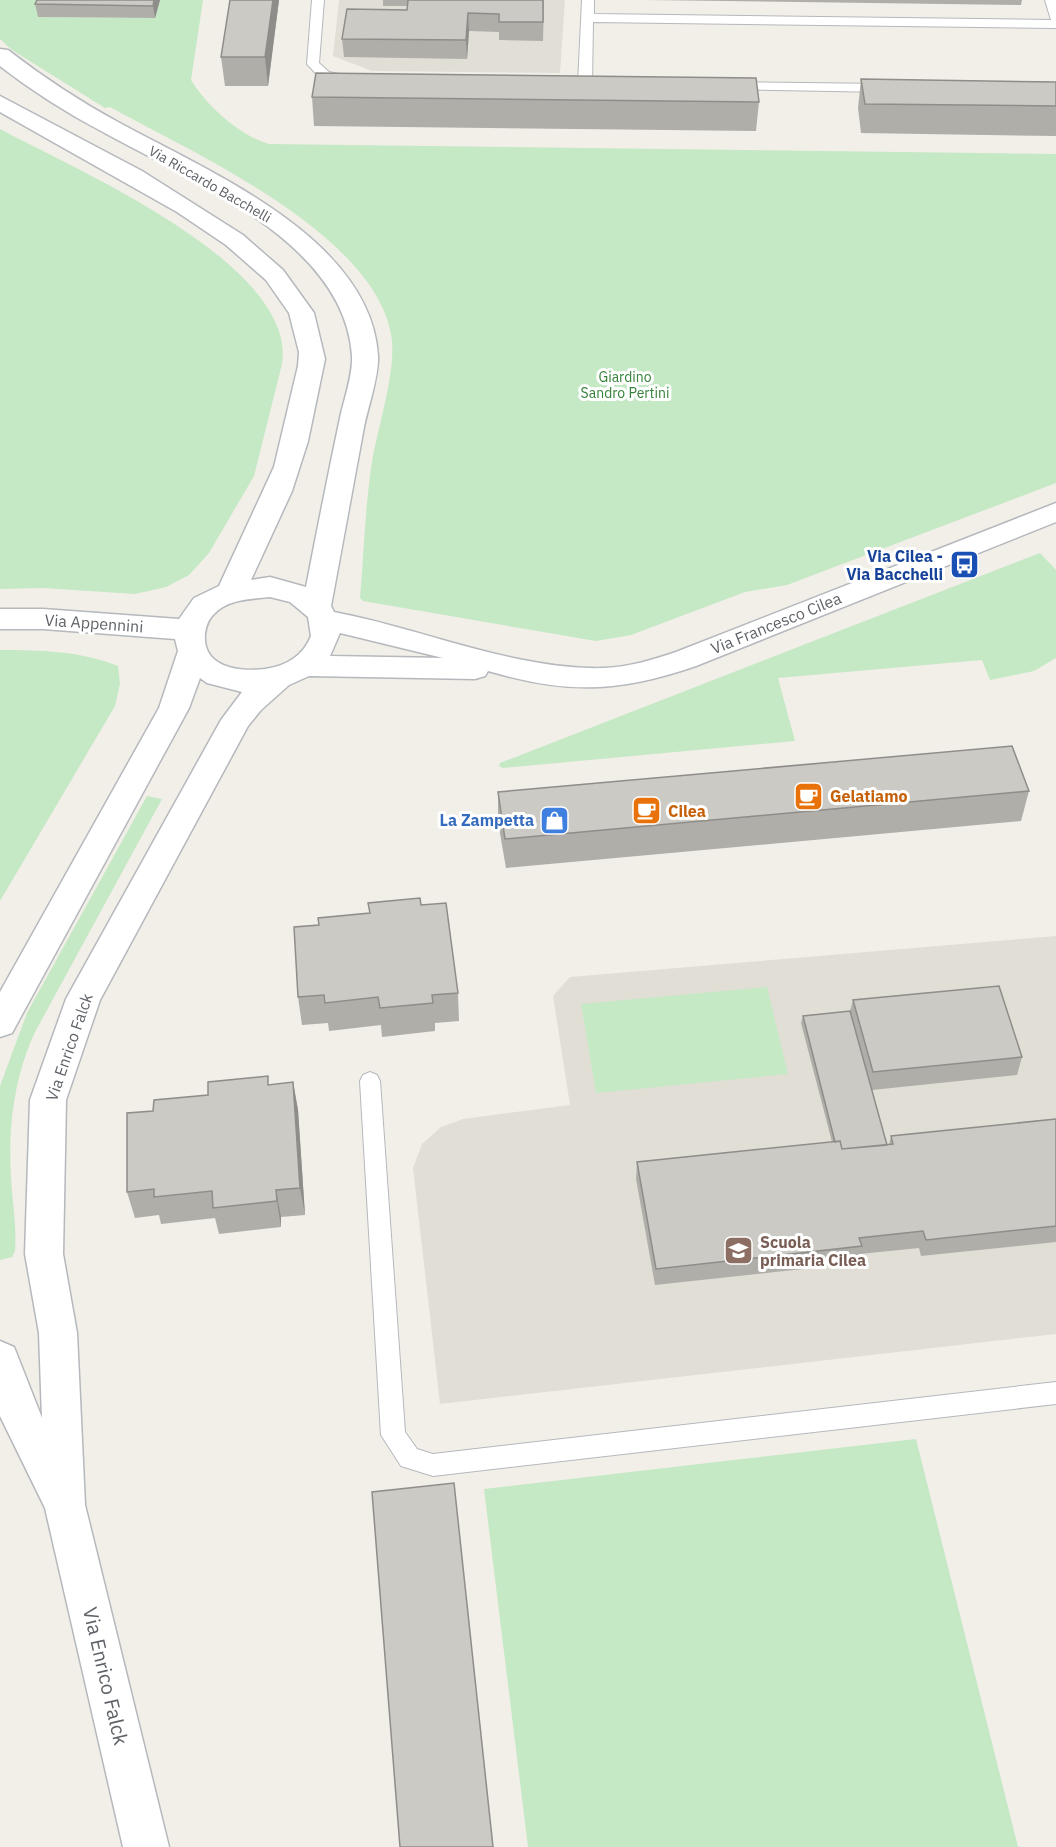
<svg xmlns="http://www.w3.org/2000/svg" width="1056" height="1847" font-family="'IBM Plex Sans',sans-serif">
<rect width="100%" height="100%" fill="#f1efe8"/>
<path fill="#e1ded6" d="M339,0H565L560,73L372,71L333,56Z
M1056,936V1334L440,1404L413,1168L422,1144L441,1127L463,1119L570,1105L553,996L570,977Z"/>
<path fill="#c5e8c5" d="M0,0H44L38,17L154,18L160,0H203L191,80C206,105 240,136 269,144L1056,154V483L787,585L745,592L631,635L596,641L363,601L360,598C364,553 365,507 372,462C378,427 395,375 392,341C381,236 193,153 110,107L105,108L12,50L0,39Z
M0,129C72,168 298,264 282,364L254,476L209,553L189,575L166,587L135,594L43,588L0,589Z
M1040,553L1056,570V658L1034,671L990,680L982,660L778,678L795,741L503,768L499,766L500,763Z
M0,650C40,650 81,651 118,666L120,684L115,706L0,901Z
M147,796L162,799L35,1032C14,1077 8,1128 11,1177C12,1201 17,1226 15,1251L12,1257L0,1260V1086L27,1013Z
M767,987L788,1074L596,1093L581,1004Z
M916,1439L1018,1847H528L484,1489Z"/>
<g fill="none" stroke-linecap="round" stroke-linejoin="round">
<defs>
<path id="lane" d="M312,0H324L319,63L329,72L353,77V83L320,78L307,64Z
M582,0H594V14L1051,20L1045,0H1056V28L593,22L592,84L585,88L578,84Z
M732,82L885,84L892,88L885,92L727,89L725,86Z
M370,1072L377,1075L380,1081L405,1432L417,1449L433,1454L1056,1382V1404L433,1476L401,1466L381,1435L360,1081L363,1075Z"/>
<path id="street" d="M0,49L8,50C43,77 79,101 118,122C207,171 371,238 378,356C379,376 368,407 364,427C353,487 342,547 331,606L334,612C420,628 518,671 604,668C629,667 652,660 676,652L1056,503V522L696,666C618,693 568,694 488,671L485,676L475,679L309,676L289,685L261,710L248,726L100,1000L66,1100L63,1254L77,1333L85,1505L169,1847H123L45,1508L0,1416V1341L14,1347L42,1418L39,1333L25,1254L30,1100L66,999L221,720L242,692L207,683L200,678L189,708L12,1033L0,1037V992L159,708L178,651L175,639L43,629H0V609H43L179,619L194,598L219,586L274,467L298,366L299,352L289,313L266,280L226,245L177,212L0,112V96L142,171L243,235L283,270L314,313L325,359L308,441L292,491L251,580L270,577L306,587C317,531 328,474 340,418C344,399 353,375 352,356C345,241 189,180 103,132C67,113 32,91 0,66ZM270,597L290,602L308,617L311,636C303,656 286,666 265,669C240,672 202,668 205,634C206,626 208,620 214,614C228,599 252,599 270,597ZM340,633L443,658L330,656Z"/>
</defs>
<use href="#lane" stroke="#b5b8bc" stroke-width="2"/>
<use href="#street" stroke="#b5b8bc" stroke-width="3"/>
<use href="#lane" fill="#fff" fill-rule="evenodd"/>
<use href="#street" fill="#fff" fill-rule="evenodd"/>
</g>
<path fill="#afaea9" d="M37,0H160L155,18L38,17L35,4Z
M230,0H279L268,86H225L221,57Z
M383,0H544L543,41L499,40V32L469,31L467,59L344,57L342,39L407,10V6H383Z
M646,0H1022L1021,5Z
M861,79L1056,82V136L861,133L858,108Z
M312,97L759,102L756,131L314,126Z
M1029,791L1021,821L506,868L498,822V792Z
M421,905L458,993L459,1021L435,1023V1031L382,1037L381,1025L329,1031L328,1023L302,1025L298,997L319,925L369,913Z
M853,1000L1022,1057L1017,1075L872,1090L887,1145H889L891,1136L1056,1119V1242L921,1256L919,1248L860,1254L858,1263L655,1285L636,1179L637,1162L832,1142L801,1023L803,1016L850,1011Z
M293,1082L298,1110L305,1215L281,1217V1227L219,1234L215,1218L161,1224L159,1215L135,1218L127,1192L208,1095L270,1085Z"/>
<path fill="#8f8d8a" d="M154,0H160L155,18L153,6Z
M273,0H279L268,86L265,57Z
M468,13L469,31L467,59L466,40Z
M293,1082L298,1110L305,1215L300,1188Z
M276,1190L281,1217V1227L277,1201Z"/>
<path fill="#cccac5" stroke="#8f8d8a" stroke-width="1.5" d="M37,0H154L153,6L35,4Z
M230,0H273L265,57H221Z
M408,0H543V22H499V14L468,13L466,40L342,39L347,9L407,10Z
M316,73L756,78L759,102L312,97Z
M861,79L1056,82V106L865,104Z
M1012,746L1029,791L505,839L498,792Z
M420,898L421,905L446,903L458,993L432,995L433,1003L380,1008L378,997L325,1003L324,995L298,997L294,927L319,925L318,918L370,913L368,903Z
M999,986L1022,1057L873,1072L853,1000Z
M850,1011L887,1145L842,1149L840,1141L835,1142L803,1016Z
M268,1076V1085L293,1082L300,1188L276,1190L277,1201L213,1208L212,1191L154,1197V1189L127,1192V1113L153,1111L154,1100L208,1095V1082Z
M1056,1119V1226L926,1240L923,1231L859,1238L862,1246L656,1269L637,1162L840,1141L842,1149L893,1144L891,1136Z
M454,1483L493,1847H400L372,1492Z"/>
<defs>
<symbol id="bus-square" viewBox="-11 -11 22 22"><rect x="-9" y="-9" width="18" height="18" rx="4" fill="#1a4fb4" stroke="#fff"/><path d="M-5-6H5V4H4V6H2V4H-2V6H-4V4H-5ZM-3.5-4V0h7V-4ZM-3.5 1.2v1.5H-2V1.2ZM2 1.2v1.5H3.5V1.2Z" fill="#fff"/></symbol>
<symbol id="cafe-square" viewBox="-11 -11 22 22"><rect x="-9" y="-9" width="18" height="18" rx="4" fill="#e8710a" stroke="#fff"/><path d="M-5.5-4.5H6V0H3Q3 3.5 0 3.5H-2.5Q-5.5 3.5-5.5 0ZM3-3.2v2h1.7v-2ZM-6 4.5H4V6H-6Z" fill="#fff"/></symbol>
<symbol id="shop-square" viewBox="-11 -11 22 22"><rect x="-9" y="-9" width="18" height="18" rx="4" fill="#3f7fe0" stroke="#fff"/><path d="M-5-2.5h2.3a2.7 3.5 0 0 1 5.4 0H5L5.5 6h-11ZM-1.5-2.5h3a1.5 2.3 0 0 0-3 0Z" fill="#fff"/></symbol>
<symbol id="school-square" viewBox="-11 -11 22 22"><rect x="-9" y="-9" width="18" height="18" rx="4" fill="#8d6e63" stroke="#fff"/><path d="M0-5L7-2L0 1L-7-2ZM-4 1L0 2.5L4 1V4Q0 6-4 4Z" fill="#fff"/></symbol>
</defs>
<g fill-rule="evenodd">
<use href="#bus-square" x="948" y="548" width="33" height="33"/>
<use href="#cafe-square" x="792" y="780" width="33" height="33"/>
<use href="#cafe-square" x="630" y="794" width="33" height="33"/>
<use href="#shop-square" x="538" y="804" width="33" height="33"/>
<use href="#school-square" x="722" y="1234" width="33" height="33"/>
</g>
<g text-anchor="middle" dominant-baseline="central" stroke-width="6" stroke-linejoin="round" paint-order="stroke">
<g font-size="14" fill="#5f6368" stroke="#fff">
<text transform="translate(210 184) rotate(30)">Via Riccardo Bacchelli</text>
</g>
<g font-size="14" fill="#348238" stroke="#fff">
<text x="625" y="377">Giardino<tspan x="625" dy="16">Sandro Pertini</tspan></text>
</g>
<g font-size="16" font-weight="bold" fill="#164399" stroke="#fff" text-anchor="end">
<text x="943" y="556">Via Cilea -<tspan x="943" dy="18">Via Bacchelli</tspan></text>
</g>
<g font-size="16" fill="#5f6368" stroke="#fff">
<text transform="translate(94 623) rotate(4)">Via Appennini</text>
<text transform="translate(776 623) rotate(-22)">Via Francesco Cilea</text>
<text transform="translate(69 1047) rotate(-71)">Via Enrico Falck</text>
</g>
<g font-size="16" font-weight="bold" fill="#c56008" stroke="#fff" text-anchor="start">
<text x="830" y="796">Gelatiamo</text>
<text x="668" y="811">Cilea</text>
</g>
<g font-size="16" font-weight="bold" fill="#366cbe" stroke="#fff" text-anchor="end">
<text x="534" y="820">La Zampetta</text>
</g>
<g font-size="16" font-weight="bold" fill="#785e54" stroke="#fff" text-anchor="start">
<text x="760" y="1242">Scuola<tspan x="760" dy="18">primaria Cilea</tspan></text>
</g>
<g font-size="20" fill="#5f6368" stroke="#fff">
<text transform="translate(106 1676) rotate(77)">Via Enrico Falck</text>
</g>
</g>
</svg>
